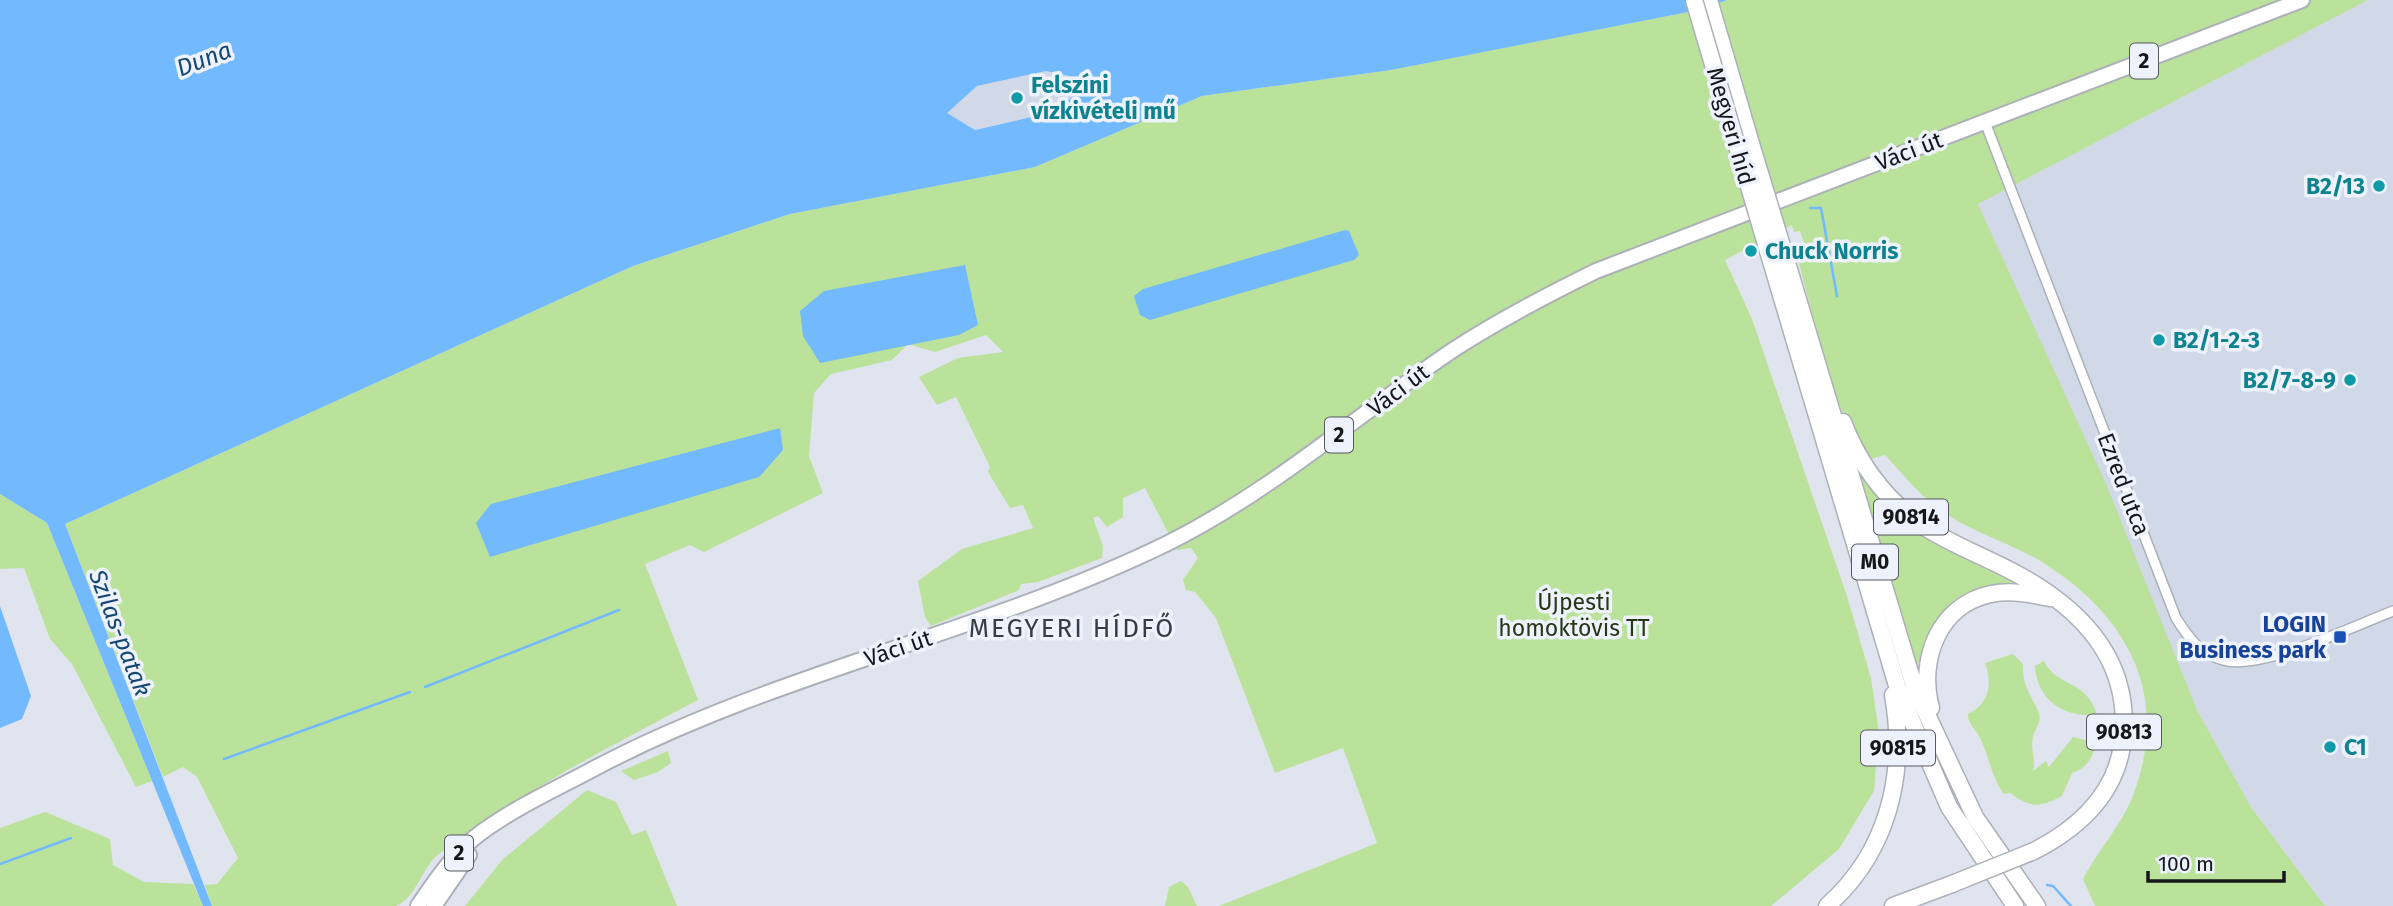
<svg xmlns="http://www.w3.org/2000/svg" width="2393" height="906" font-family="'Fira Sans',sans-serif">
<rect width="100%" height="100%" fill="#e0e4ee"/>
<path fill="#d1d9e9" d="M2368,0H2393V906H2325L2251,807L2197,710L1977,204Z
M1046,71L1088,80L1059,111L974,130L946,113L977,86Z"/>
<path fill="#bbe29a" d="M1727,0H2368L1978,204L2107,486L2197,710L2251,807L2325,906H2095L2083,879C2100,847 2125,822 2136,787C2169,690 2125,614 2042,562C2009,542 1969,532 1938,508C1918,494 1902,473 1885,455L1864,461C1829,394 1814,317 1794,245L1804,243L1800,231L1794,232L1792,225L1725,260L1752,319L1847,596L1871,678L1879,733L1874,791L1839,849L1771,906H1219L1377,843L1343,748L1275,773L1216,618L1195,592L1186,590L1183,580L1198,558L1191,548L1177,550L1145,488L1123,498V517L1107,527L1098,516L1093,518L1103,546L1102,558L1038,582L1021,584L1019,590L931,626L925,617L918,581L962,549L1033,528L1023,505L1010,508L988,472L990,467L956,397L937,405L919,377L958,358L1003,352L986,335L935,352L908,344L892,360L831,374L814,393L809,456L823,493L704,552L690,545L645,564L698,700C609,747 520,792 439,854C421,868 418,896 396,906H212L205,885L217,884L238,858L197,777L183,767L163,777L65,524L633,266L790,214L1035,167L1202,96L1391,70L1704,9Z
M1857,471L1892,510L1924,534L2023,587C1975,598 1952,593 1926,640C1921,649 1920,663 1915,670Z
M0,494L47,523L152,781L136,787L72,664L50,639L24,568L0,569Z
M2013,654L2023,664C2022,685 2030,693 2038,711C2043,722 2035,727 2033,737C2030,749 2036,760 2033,771L2046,761L2049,767L2073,737L2097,743C2092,758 2087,768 2072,773L2062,796C2039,808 2031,808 2010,793L2004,794C1990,775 1989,754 1978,734C1973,726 1968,724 1968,714C1989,704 1993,684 1985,663Z
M2044,661C2057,688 2087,679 2097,715C2065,718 2037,701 2035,666Z
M668,751L671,763L658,772L634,780L621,771Z
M587,790L616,802L632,835L646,830L677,906H465L503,859Z
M45,812L110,839L113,865L144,882L193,884L203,906H0V828Z
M1181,881L1188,887L1197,906H1165L1169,887Z"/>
<path fill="#72bafd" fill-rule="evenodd" d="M0,0H1727L1704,9L1391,70L1202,96L1035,167L790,214L633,266L65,524L212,906H203L47,523L0,494ZM1046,71L1088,80L1058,111L975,130L947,113L977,86Z
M1345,230L1349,231L1359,255L1354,260L1150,320L1140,315L1134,296L1143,289Z
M965,265L978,325L959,335L820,363L803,336L800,311L824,291Z
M780,428L783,450L759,477L490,557L476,523L491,504Z
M0,606L31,696L22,719L0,728Z"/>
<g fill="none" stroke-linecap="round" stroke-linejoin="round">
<path stroke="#72bafd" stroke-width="2.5" d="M1810,208H1821L1837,296
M425,687L619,610
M224,759L410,692
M0,864L71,838
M2047,885L2053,886L2071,906"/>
<defs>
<path id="street" d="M1985,122L2176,618C2188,637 2200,654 2223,660C2261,671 2354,626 2393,611"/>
<path id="primary" d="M418,906C434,882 452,856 474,838C509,810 558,788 597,767C778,672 983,633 1166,544C1271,492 1357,415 1453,350C1499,320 1547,295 1596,271L2302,0
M434,906L469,855"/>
<path id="highway" d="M1709,0L1752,147
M1782,246L1915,689L1975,817L2037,906
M1768,251L1898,689L1949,807L2015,906
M1843,422C1859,464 1886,500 1923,526C1952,545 1986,557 2017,574C2085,611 2134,664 2122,746C2114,796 2077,829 2034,851
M1931,708C1918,661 1938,605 1991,594C2011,590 2031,594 2050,598
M1827,906C1888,852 1907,774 1893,695
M1893,906L1952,884"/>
</defs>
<use href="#street" stroke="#acb0b9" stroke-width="12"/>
<use href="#primary" stroke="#acb0b9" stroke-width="18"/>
<use href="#highway" stroke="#acb0b9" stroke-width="19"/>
<use href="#street" stroke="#fff" stroke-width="9"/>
<use href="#primary" stroke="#fff" stroke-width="14"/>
<use href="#highway" stroke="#fff" stroke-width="16"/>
<defs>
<path id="highway-bridge" d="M1694,0L1768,251
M1752,147L1782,246
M1952,884L2034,851"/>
</defs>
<use href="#highway-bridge" stroke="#acb0b9" stroke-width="19" stroke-linecap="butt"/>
<use href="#highway-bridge" stroke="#fff" stroke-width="16"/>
</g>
<g fill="#0f9aa8" stroke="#edf2fc" stroke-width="2.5">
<circle cx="1017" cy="98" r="7"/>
<circle cx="2379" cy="186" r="7"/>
<circle cx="1751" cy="251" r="7"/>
<circle cx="2159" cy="340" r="7"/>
<circle cx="2350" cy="380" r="7"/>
<circle cx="2330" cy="747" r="7"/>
</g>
<rect fill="#1a4fb4" stroke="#edf2fc" stroke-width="2.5" x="2333" y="630" width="14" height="14" rx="3.5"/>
<g text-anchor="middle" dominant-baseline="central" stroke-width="7" stroke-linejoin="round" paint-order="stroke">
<g fill="#edf2fc" stroke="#56595e" stroke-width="2">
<rect x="2130" y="43.5" width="28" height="35" rx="5"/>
<rect x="1325" y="417.5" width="28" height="35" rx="5"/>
<rect x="1874" y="499.5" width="74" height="35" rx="5"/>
<rect x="1852" y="544.5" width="46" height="35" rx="5"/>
<rect x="2087" y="714.5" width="74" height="35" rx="5"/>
<rect x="1861" y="730.5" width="74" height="35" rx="5"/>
<rect x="445" y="835.5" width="28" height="35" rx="5"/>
</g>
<g font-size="21" font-weight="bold" fill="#15171a">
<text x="2144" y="61">2</text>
<text x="1339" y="435">2</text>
<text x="1911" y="517">90814</text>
<text x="1875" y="562">M0</text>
<text x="2124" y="732">90813</text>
<text x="1898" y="748">90815</text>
<text x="459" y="853">2</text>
</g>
<g font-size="23" font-weight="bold" fill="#0d838f" stroke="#edf2fc" text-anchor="start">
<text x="1031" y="85">Felszíni<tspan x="1031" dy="26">vízkivételi mű</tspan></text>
<text x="2365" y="186" text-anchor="end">B2/13</text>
<text x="1765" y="251">Chuck Norris</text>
<text x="2173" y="340">B2/1-2-3</text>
<text x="2336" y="380" text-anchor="end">B2/7-8-9</text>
<text x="2344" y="747">C1</text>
</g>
<g font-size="23" fill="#15171a" stroke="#edf2fc">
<text transform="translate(1731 126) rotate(74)">Megyeri híd</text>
<text transform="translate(1909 151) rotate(-21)">Váci út</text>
<text transform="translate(1398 390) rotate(-37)">Váci út</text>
<text transform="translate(2124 484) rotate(69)">Ezred utca</text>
<text transform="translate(898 648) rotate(-19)">Váci út</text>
</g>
<g font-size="23" fill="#263715" stroke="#edf2fc">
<text x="1574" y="602">Újpesti<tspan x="1574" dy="26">homoktövis TT</tspan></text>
</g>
<g font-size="23" font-weight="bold" fill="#164399" stroke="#edf2fc" text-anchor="end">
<text x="2326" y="624">LOGIN<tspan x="2326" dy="26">Business park</tspan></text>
</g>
<g font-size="24" font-style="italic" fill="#144873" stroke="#edf2fc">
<text transform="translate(204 59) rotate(-21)">Duna</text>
<text transform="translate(120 633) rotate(69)">Szilas-patak</text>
</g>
<g font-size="26" letter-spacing="2" fill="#383c43" stroke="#edf2fc">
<text x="1072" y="628">MEGYERI HÍDFŐ</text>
</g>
</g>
<path d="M2148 871v10h136v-10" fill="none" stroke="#15171a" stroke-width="3.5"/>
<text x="2158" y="871" font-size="21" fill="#15171a" stroke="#edf2fc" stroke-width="5" paint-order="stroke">100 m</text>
</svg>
